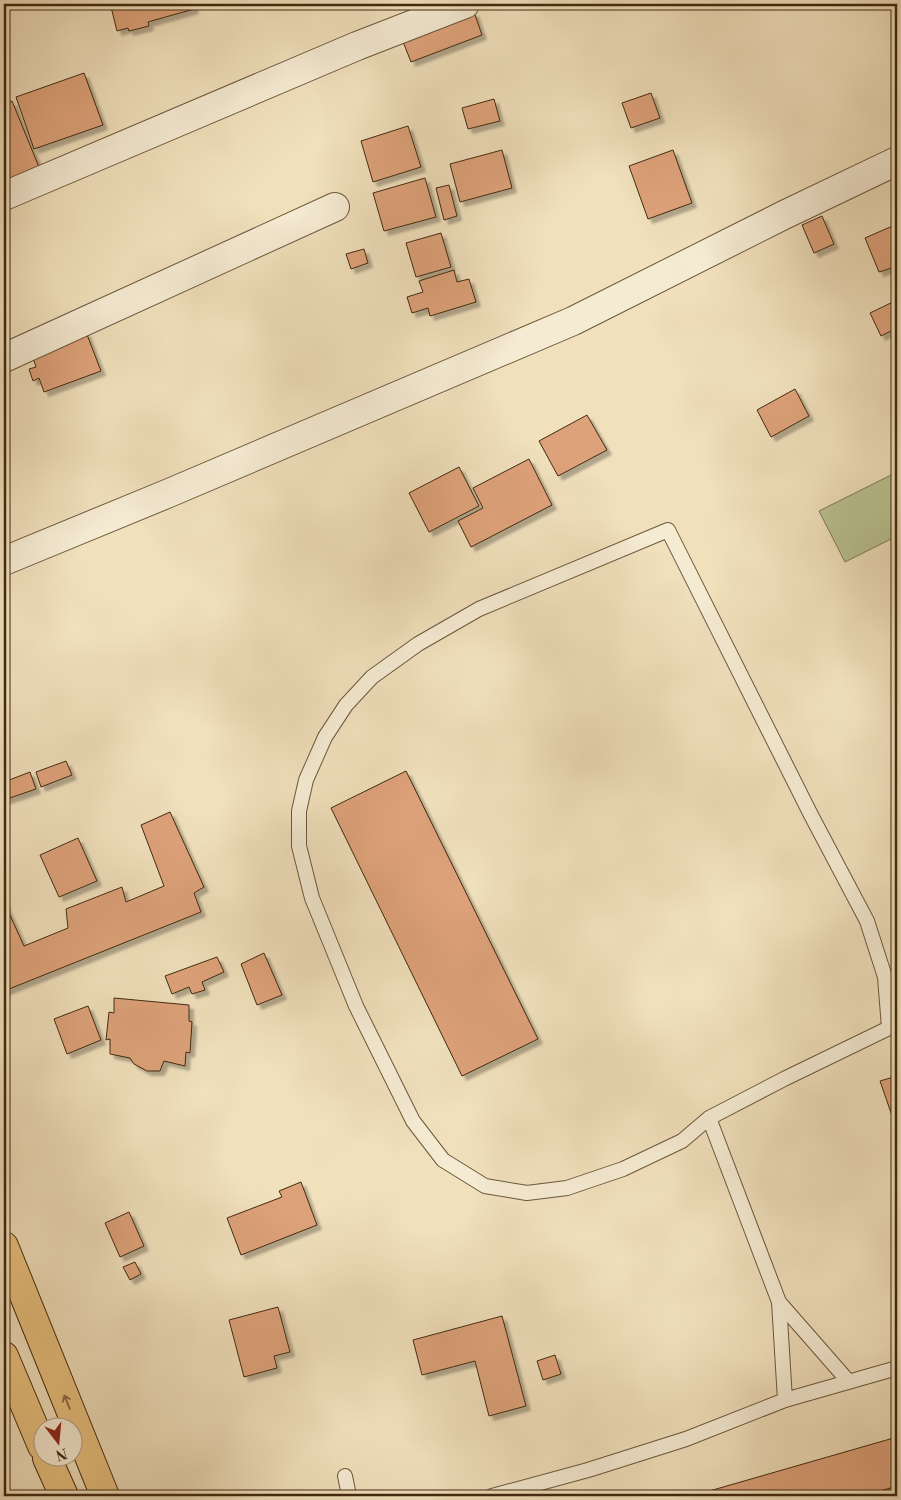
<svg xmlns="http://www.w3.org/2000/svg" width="901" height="1500" font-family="'Libre Bodoni',serif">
<defs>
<filter id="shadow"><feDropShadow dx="4.5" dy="4.5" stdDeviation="1" flood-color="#0004"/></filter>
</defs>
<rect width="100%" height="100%" fill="#f0e0bc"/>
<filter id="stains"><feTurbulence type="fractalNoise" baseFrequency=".004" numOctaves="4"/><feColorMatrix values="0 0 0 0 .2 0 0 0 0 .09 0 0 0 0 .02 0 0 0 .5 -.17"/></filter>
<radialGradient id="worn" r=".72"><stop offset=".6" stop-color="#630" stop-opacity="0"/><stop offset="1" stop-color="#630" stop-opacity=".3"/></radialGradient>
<path fill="#bac291" stroke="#7d7650" d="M897,472V536L845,562L819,511Z"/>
<path fill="#dea27a" stroke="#402910" filter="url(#shadow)" d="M121,4H192L194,9L148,22L149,26L129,31L128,28L117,31L111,7Z
M474,12L482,35L411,62L402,39Z
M84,73L103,125L34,149L16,97Z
M651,93L660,118L631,128L622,103Z
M494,99L500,121L468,129L462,108Z
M12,101L39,167L4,181V105Z
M408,126L421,167L373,182L361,141Z
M502,150L512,188L460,202L450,164Z
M673,150L692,203L648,219L629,166Z
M425,178L436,217L384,231L373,193Z
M449,185L457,216L444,220L436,188Z
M822,216L834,244L814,253L802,225Z
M897,224V273L895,267L879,272L865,238Z
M441,233L451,267L416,277L406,243Z
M364,249L368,263L351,269L346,254Z
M454,270L457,282L469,279L476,302L430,316L428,308L412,313L407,297L423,292L419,281Z
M897,300V328L881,336L870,313Z
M86,332L101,371L44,392L39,378L33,381L29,369L36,367L31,352Z
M795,389L809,416L771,437L757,410Z
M587,415L607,450L558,476L539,441Z
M529,459L552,505L471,547L458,521L483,508L473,488Z
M459,467L479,506L429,532L409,493Z
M66,761L72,775L41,787L36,772Z
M406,771L538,1039L462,1076L331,808Z
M30,772L36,789L4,800V782Z
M170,812L204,887L194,893L201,912L4,991V902L24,946L68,928L66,909L122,887L126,902L164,886L141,825Z
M78,838L97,881L59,897L40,855Z
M264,953L282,995L257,1005L241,964Z
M217,957L224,972L202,982L205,990L192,994L189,987L172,994L165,976Z
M114,998L189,1005V1021L192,1022L190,1053L186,1052L185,1066L164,1061L160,1071H147L134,1064L130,1058L110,1054V1039L106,1040L109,1012L114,1013Z
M88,1006L101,1040L67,1054L54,1019Z
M897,1076V1130L880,1081Z
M301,1182L317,1225L241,1255L227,1218L282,1197L279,1191Z
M129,1212L144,1246L120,1257L105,1223Z
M135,1262L141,1274L130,1280L123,1267Z
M278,1307L290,1352L274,1356L277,1368L244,1377L229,1320Z
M502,1316L526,1406L489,1416L475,1361L422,1375L413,1340Z
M555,1355L561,1374L543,1380L537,1361Z
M897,1437V1486L863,1496H692Z"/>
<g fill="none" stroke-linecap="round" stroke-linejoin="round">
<defs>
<path id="lane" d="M889,1028L885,977L867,921L811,815L668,530L479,609L418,644L372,677L346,705L325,737L306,780L299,811V846L312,898L356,1006L413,1121L443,1160L485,1186L527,1193L567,1188L623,1169L682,1141L709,1118L784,1079L889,1028L897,1024
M709,1118L779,1302L785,1400
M779,1302L849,1382
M345,1476L349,1496
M492,1496L588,1470L686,1439L785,1400L897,1368"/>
<path id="street" d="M4,196L357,46L465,4
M4,358L335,207
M4,561L169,493L573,321L786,214L897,161"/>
<path id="highway" d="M4,1246L105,1496
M4,1356L42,1446
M47,1458L64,1496"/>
</defs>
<use href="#lane" stroke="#6c573b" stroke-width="16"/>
<use href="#street" stroke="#6c573b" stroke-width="30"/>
<use href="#highway" stroke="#402910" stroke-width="30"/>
<use href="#lane" stroke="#f5ebd3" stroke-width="14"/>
<use href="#street" stroke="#f5ebd3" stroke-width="28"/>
<use href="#highway" stroke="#e8c07e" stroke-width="28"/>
</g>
<defs><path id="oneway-shaft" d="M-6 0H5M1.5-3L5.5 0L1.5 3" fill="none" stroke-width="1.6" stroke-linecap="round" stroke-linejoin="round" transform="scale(1.25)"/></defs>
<use stroke="#8c6d42" href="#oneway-shaft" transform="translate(67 1402) rotate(-112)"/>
<rect width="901" height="1500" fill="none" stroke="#f0e0bc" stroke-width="20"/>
<rect x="5" y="5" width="891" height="1490" fill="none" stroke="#402910" stroke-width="2.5"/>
<rect x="10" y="10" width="881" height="1480" fill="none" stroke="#402910"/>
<g transform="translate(58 1442) rotate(164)"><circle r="24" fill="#f5ebd3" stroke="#ad9d85"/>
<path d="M0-4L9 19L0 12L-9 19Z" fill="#8f2418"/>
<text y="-8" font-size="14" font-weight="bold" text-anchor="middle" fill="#402910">N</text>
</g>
<rect width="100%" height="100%" filter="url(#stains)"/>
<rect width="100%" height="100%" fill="url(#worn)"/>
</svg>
